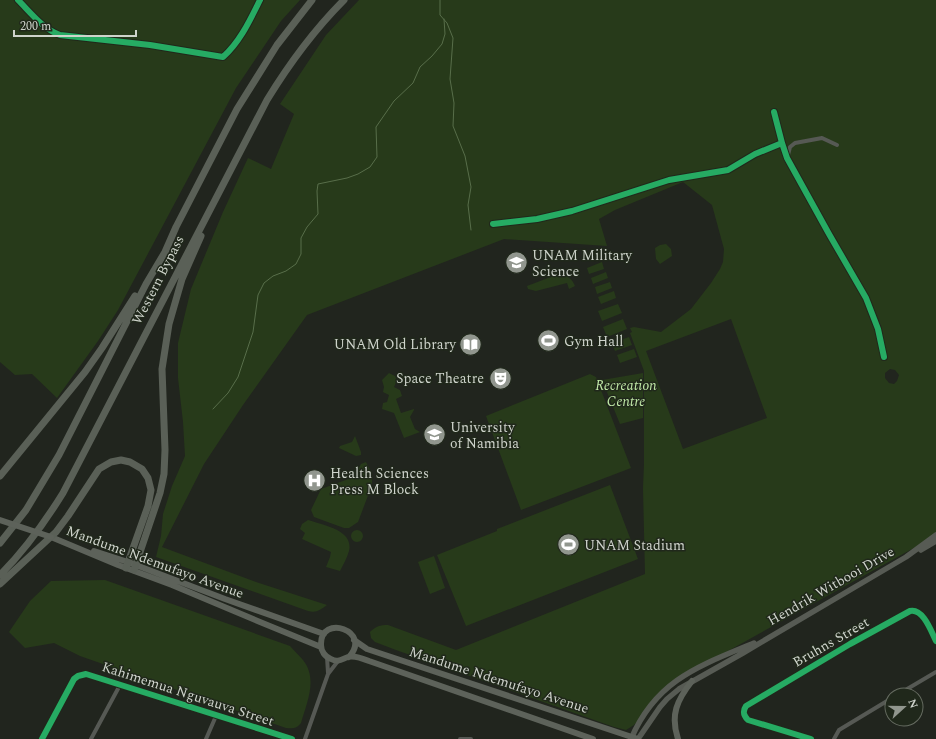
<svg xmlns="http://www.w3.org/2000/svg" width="936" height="739" font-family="Spectral,serif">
<rect width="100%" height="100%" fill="#21251e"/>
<path fill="#273a1a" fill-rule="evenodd" d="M0,0H300L281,21L236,88L118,310L98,341L57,398L32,374L15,375L0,362Z
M359,0H936V535L930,539L681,677L634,725L626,730L614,727L396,650L375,642L371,638L370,632C376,626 380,625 388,625L456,650L645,574L643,488L644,464V371L630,333L632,332L630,328L634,327L661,332L691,309L711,283L720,269L723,262L724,249L712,205L683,182L615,210L599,219L607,246L504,239L307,315L243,405L204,464L162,547L259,583L327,605C320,610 317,613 308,611L156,557L161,536L163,514L172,486L185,456L183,422L178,378V343L191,289L223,212L248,158L271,169L294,114L280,104L326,35ZM731,319L767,418L683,449L646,351ZM890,369L895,370L899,375L897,381L894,384L889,383L885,378V373Z
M666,244L671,249L672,256L660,264L656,259L655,248L660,245Z
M602,262L604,269L589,274L587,268Z
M606,272L608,278L593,284L591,278Z
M562,274C569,277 572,279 575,286L569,289L567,283L536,291L528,289L527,286L556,275Z
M610,282L612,288L597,294L595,287Z
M614,291L616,298L601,304L598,297Z
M618,304L622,313L602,321L598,311Z
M623,319L627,329L607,337L603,327Z
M629,337L632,345L615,351L612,343Z
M634,349L637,357L620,363L617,355Z
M389,373L395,376L397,380L394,387L400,390L402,396L396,399L401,413L414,409V410L410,417L415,429L420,432L404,438L394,413L382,409L383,403L387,402L389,395L383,392L384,387L382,380Z
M643,373V418L620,424L602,380Z
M590,374L596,377L631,468L521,510L486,416Z
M355,436L361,452V455L356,456L339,448L340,446L352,442Z
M366,462L372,474V485L358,522L349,528H344L314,517L311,510L321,489L354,477L361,464Z
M610,485L638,559L466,626L437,555L497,531V529Z
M308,520C323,525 354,530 349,551C347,558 343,565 340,571L326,567L330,557L331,552L302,539L305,533L300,529L302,524Z
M351 536a6 6 0 1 1 12 0a6 6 0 1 1-12 0Z
M434,556L445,588L430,594L418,562Z
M105,580L290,646C294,651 299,655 303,660C318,679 307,702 301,723C297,728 293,729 286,728L80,656L54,643L25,648L9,632L30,601L51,581Z"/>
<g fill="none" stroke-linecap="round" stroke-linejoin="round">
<path stroke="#586e4a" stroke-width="1" d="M440,0V15L447,23L453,38L450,79L454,103L453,126L465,156L471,187L468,205L471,230
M213,409L228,393L238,377L253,332L258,295L264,283L273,276L286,271L296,264L301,254V238L307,227L318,214L317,191L318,184L347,178L358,174L370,167L377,157L376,127L394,101L413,83L420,67L432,56L442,44L445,34L444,19"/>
<path stroke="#565954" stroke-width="4" d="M18,0C31,13 43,29 60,35L150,45L223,57C240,42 250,20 260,0
M774,112L782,143L787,158L829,234L866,298L878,329L884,357
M788,155L790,147L795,143L822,138L837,145
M493,224L537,219L572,211L669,180L728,170L755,154L782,143
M327,657L328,673
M897,695L936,672
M42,739L74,679L78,676L86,674L292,739
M91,739L120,685
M206,739L216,716
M305,739L328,674L338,661
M460,739H471
M811,739L748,720C744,716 742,712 746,706L850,644L910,611C923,608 931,631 936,641
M834,739L839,730L892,698"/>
<path stroke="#575b54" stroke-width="5.5" d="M921,550L936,541
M631,739C656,680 699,666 754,643
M638,739L660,707L667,699L679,689L743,653L906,557L936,535"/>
<path stroke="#5d625a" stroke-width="6" d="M51,537L118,565L172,585L260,622L321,647
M94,551L128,562L225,599L324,634
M354,640L367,649L638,739
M349,657C373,631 320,613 321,645C321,651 325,657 331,659C338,663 342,659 348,657C354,655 364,659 369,661L593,739
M678,739C670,715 677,700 692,681"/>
<path stroke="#5a6057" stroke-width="7" d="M0,476L85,372L102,348L135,296
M0,543L26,510L59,455L146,284L165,252L176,227L237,109L277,45L312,0
M134,570L160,493L164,474L165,450L162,369L169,324L182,279L201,236
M0,575C25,550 45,522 63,493L267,100C289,64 314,30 344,0
M0,584L56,532L68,516L99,469L111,462L121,460L130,462L142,469L148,478L151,490L148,506L126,568"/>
<path stroke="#5d625a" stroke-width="6" d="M0,520L51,537"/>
<defs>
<path id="cycleway" d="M18,0C31,13 43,29 60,35L150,45L223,57C240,42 250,20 260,0
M774,112L782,143L787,158L829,234L866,298L878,329L884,357
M493,224L537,219L572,211L669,180L728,170L755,154L782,143
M42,739L74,679L78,676L86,674L292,739
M811,739L748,720C744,716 742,712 746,706L850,644L910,611C923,608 931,631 936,641"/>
</defs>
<use href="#cycleway" stroke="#20281b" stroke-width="8"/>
<use href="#cycleway" stroke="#26ab63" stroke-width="6"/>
</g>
<defs>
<symbol id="university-disc" viewBox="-11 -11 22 22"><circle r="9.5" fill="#91968e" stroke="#20281b"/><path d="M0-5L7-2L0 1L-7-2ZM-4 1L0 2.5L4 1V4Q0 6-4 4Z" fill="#fff"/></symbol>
<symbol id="stadium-disc" viewBox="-11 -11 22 22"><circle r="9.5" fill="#91968e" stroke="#20281b"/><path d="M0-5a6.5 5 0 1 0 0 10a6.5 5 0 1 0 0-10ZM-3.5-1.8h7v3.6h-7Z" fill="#fff"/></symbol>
<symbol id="library-disc" viewBox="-11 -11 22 22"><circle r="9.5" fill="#91968e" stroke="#20281b"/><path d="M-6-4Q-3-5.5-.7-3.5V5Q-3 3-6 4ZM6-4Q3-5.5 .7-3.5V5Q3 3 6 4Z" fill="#fff"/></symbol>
<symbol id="theatre-disc" viewBox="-11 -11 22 22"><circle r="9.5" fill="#91968e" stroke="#20281b"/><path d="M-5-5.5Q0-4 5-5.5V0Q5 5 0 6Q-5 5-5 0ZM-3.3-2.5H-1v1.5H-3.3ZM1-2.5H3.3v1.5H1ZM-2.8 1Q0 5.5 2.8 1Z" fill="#fff"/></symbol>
<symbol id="hospital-disc" viewBox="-11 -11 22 22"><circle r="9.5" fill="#91968e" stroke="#20281b"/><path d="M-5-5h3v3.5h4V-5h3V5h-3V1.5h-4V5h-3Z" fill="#fff"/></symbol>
</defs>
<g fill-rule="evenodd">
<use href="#university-disc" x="504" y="250" width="25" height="25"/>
<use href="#stadium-disc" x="536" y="328" width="25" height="25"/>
<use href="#library-disc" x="458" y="332" width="25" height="25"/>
<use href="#theatre-disc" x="488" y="366" width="25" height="25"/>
<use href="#university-disc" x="422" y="422" width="25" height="25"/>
<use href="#hospital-disc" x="302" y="468" width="25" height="25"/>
<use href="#stadium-disc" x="556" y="532" width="25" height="25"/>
</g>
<g text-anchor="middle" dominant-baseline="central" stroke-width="3" stroke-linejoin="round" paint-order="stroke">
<g font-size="14" fill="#ced3cb" stroke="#20281b" text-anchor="start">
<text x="532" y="255">UNAM Military<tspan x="532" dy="16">Science</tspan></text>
<text x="564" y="341">Gym Hall</text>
<text x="456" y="344" text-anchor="end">UNAM Old Library</text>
<text x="484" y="378" text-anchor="end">Space Theatre</text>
<text x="450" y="427">University<tspan x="450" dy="16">of Namibia</tspan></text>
<text x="330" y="473">Health Sciences<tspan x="330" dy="16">Press M Block</tspan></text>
<text x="584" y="545">UNAM Stadium</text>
</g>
<g font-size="14" fill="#ced3cb" stroke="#20281b">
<text transform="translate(158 280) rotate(-63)">Western Bypass</text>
<text transform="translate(155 562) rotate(20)">Mandume Ndemufayo Avenue</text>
<text transform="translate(831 586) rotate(-30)">Hendrik Witbooi Drive</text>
<text transform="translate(831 642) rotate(-30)">Bruhns Street</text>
<text transform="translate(499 680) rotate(18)">Mandume Ndemufayo Avenue</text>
<text transform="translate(188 694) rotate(18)">Kahimemua Nguvauva Street</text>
</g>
<g font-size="14" font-style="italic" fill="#c0e8a7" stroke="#20281b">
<text x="626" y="385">Recreation<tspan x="626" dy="16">Centre</tspan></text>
</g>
</g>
<g transform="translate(904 707) rotate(69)"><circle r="19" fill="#20281b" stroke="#666c61"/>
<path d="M0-3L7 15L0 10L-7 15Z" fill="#91968e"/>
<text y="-6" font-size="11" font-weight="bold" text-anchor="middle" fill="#ced3cb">N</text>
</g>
<path d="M14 30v6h122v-6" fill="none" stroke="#ced3cb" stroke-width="2"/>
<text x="20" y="30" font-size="12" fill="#ced3cb" stroke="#20281b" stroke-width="3" paint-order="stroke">200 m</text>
</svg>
